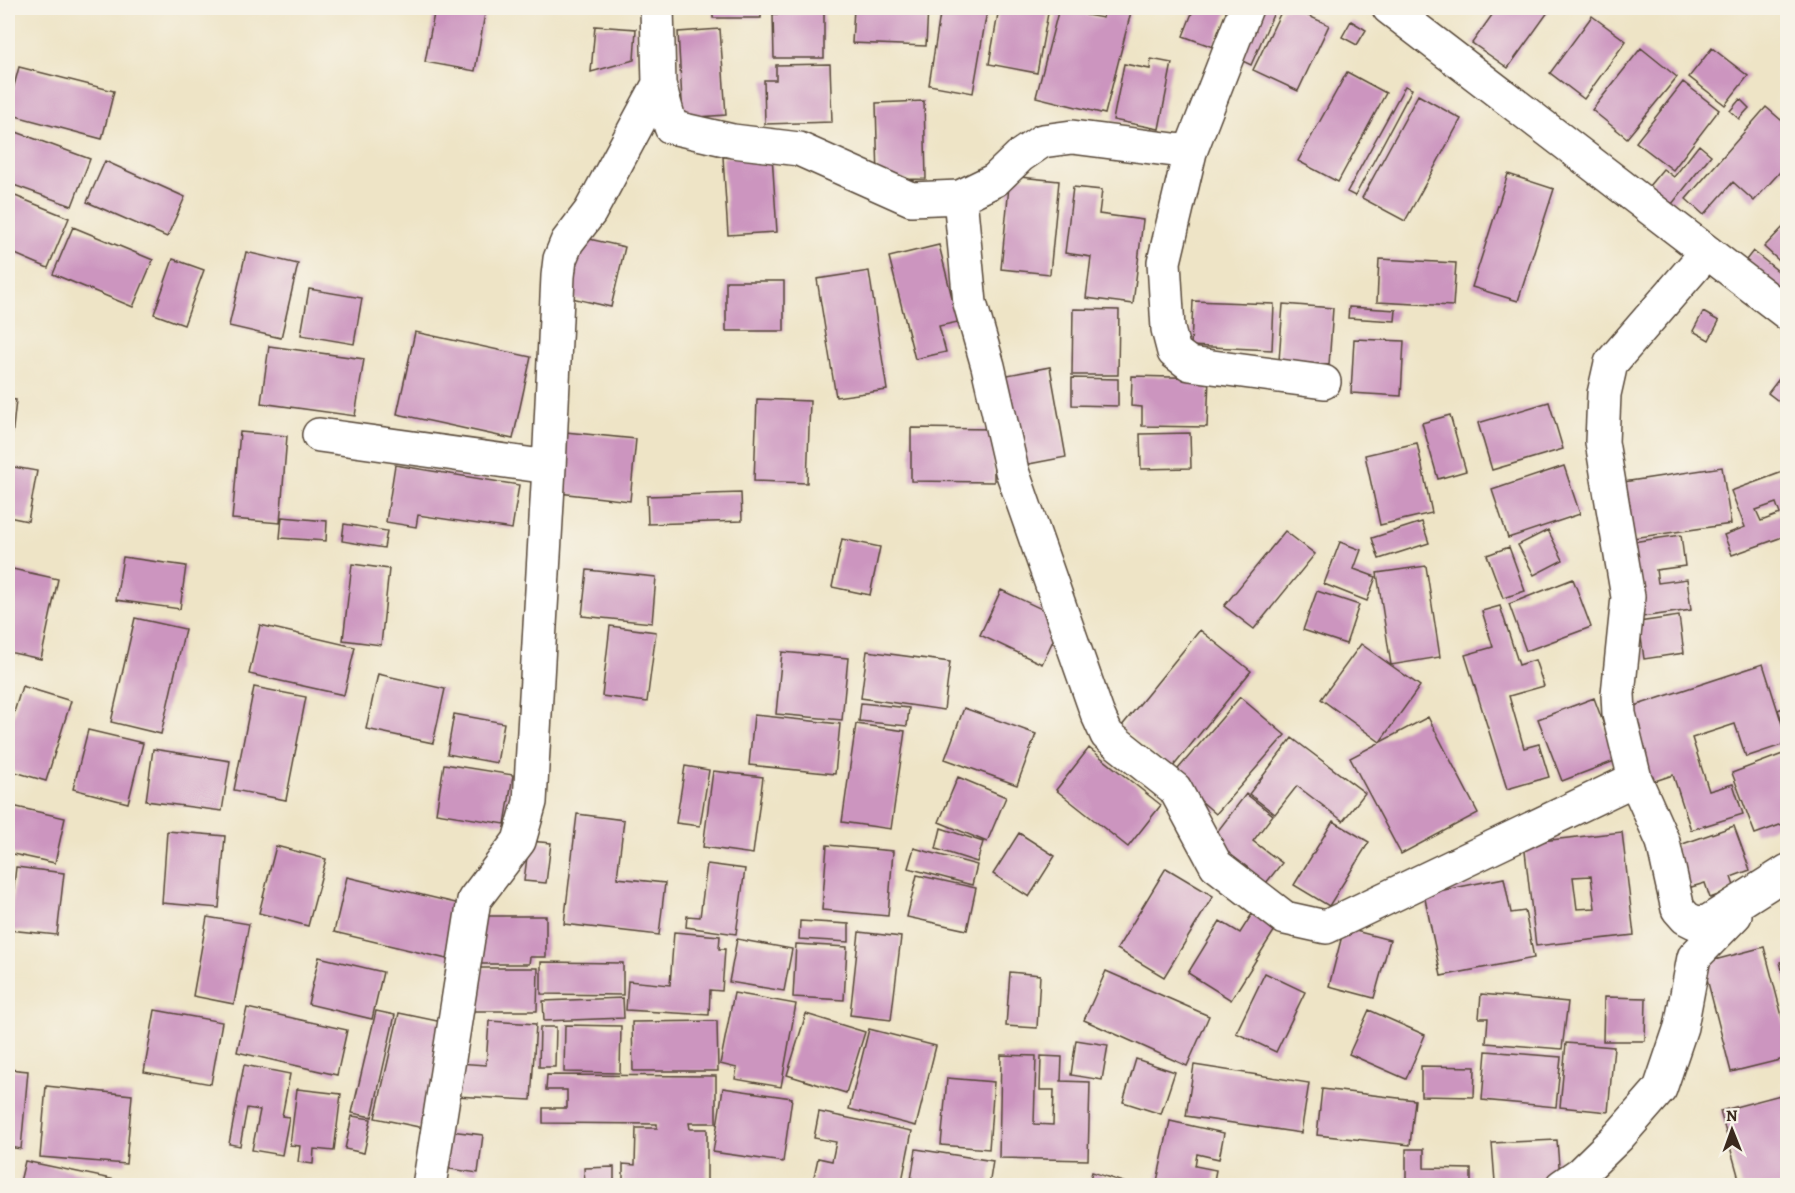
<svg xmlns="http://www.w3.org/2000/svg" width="1795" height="1193" font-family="Alegreya,serif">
<rect width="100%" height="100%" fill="#f7f3e8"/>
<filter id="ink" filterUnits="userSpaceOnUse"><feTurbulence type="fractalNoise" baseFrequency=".0167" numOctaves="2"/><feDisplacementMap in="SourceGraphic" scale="12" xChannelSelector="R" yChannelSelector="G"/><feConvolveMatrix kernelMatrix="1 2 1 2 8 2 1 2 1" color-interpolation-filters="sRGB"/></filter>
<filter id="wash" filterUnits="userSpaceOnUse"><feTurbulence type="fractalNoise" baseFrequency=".008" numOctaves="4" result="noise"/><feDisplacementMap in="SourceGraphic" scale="24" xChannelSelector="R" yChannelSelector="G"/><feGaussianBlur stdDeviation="1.35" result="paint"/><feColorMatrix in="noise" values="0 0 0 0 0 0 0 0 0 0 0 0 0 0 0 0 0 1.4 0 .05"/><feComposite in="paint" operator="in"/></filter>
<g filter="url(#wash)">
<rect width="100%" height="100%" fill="#eee4c6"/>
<g id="blocks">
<path fill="#cc95bf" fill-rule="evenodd" d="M435,8H486L475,71L425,62Z
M713,8H761V18H713Z
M854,8H928L926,46L852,43Z
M941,8H964L987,11L973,93L929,85Z
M999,8H1049L1037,73L989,64Z
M1059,8H1087L1086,15L1103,18L1105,8H1132L1105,114L1036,97Z
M1194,8H1229L1213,47L1183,36Z
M1253,8H1276L1251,65L1232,56Z
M1283,8H1291L1329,25L1298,91L1253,70Z
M1497,8H1551L1508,68L1472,43Z
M824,13V58H774L773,14Z
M1592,16L1626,41L1584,99L1550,73Z
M1351,21L1366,30L1357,45L1342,37Z
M595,26L636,29L634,60L591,72Z
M720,29L726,115L683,118L678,32Z
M1641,48L1677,77L1627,138L1592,110Z
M1712,48L1748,76L1725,105L1689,77Z
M1151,59L1172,63L1159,129L1113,120L1124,64L1150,69Z
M830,64L832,122L765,124L764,80H776V65Z
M19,67L114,91L102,139L8,114V108Z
M1347,72L1386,93L1338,182L1298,161Z
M1683,82L1719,110L1673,170L1636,142Z
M1405,86L1412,89L1355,196L1347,192Z
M1418,95L1461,119L1405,221L1362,198Z
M1740,99L1749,108L1739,119L1730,111Z
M924,101L926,179L878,180L876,103Z
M1766,107L1788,126V163L1754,201L1733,182L1704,215L1686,199Z
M8,129L90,159L72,206L8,183Z
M1699,145L1711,155L1672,204L1649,186L1663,169L1674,177Z
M772,155L777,232L728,235L723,157Z
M105,161L185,197L167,237L87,202Z
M1508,174L1554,189L1518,301L1472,287Z
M1010,176L1059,181L1050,274L1001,269Z
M1073,187L1102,190L1099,214L1143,220L1133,304L1086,298L1091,257L1065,253Z
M8,193L69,218L48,268L8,251Z
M1788,222V269L1764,247Z
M73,227L153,260L133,307L53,274Z
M576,236L625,247L611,307L563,296Z
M939,245L958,322L939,326L946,352L915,359L889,257Z
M1753,251L1788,279V295L1742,265Z
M246,252L298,264L281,338L229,326Z
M173,259L204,270L184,325L154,314Z
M1379,259L1456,263L1453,306L1377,302Z
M869,271L887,390L836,397L817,279Z
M726,281H784V331H726Z
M309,289L362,298L354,344L301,335Z
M1193,301L1274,304L1272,350L1191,346Z
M1283,304L1333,308L1329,365L1279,361Z
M1349,307L1396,310L1395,321L1348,318Z
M1073,309L1119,310L1118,375H1072Z
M1703,312L1719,321L1709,340L1693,331Z
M415,332L531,357L513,439L397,414Z
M1354,339L1404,341L1401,396L1351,393Z
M269,346L364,359L355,416L261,403Z
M1050,367L1066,457L1018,466L1002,376Z
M1782,375L1788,379V396L1786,395L1781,403L1768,393Z
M1132,376L1209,378L1207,427L1142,426V407L1131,406Z
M1072,378L1118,379V406L1072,405Z
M8,399L16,400L11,447L8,446Z
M757,399L810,401L807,483L754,481Z
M1549,402L1563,449L1492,470L1478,423Z
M1450,415L1466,471L1438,479L1422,423Z
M911,428L994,429V482L911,481Z
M240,432L287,436L280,523L232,519Z
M565,432L636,439L630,501L559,493Z
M1190,433L1191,468L1141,469L1140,434Z
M1417,443L1432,513L1380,525L1365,455Z
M395,465L519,485L512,529L418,515L416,527L386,522Z
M8,466L37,471L28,521L8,517Z
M1564,466L1580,514L1508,538L1492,490Z
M1722,467L1731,524L1626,539L1617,483Z
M1788,470V535L1732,555L1724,535L1745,527L1731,491ZM1776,503L1780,514L1761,521L1756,510Z
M741,493L742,521L648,524L647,496Z
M282,517L327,521L326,541L280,538Z
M1422,522L1429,543L1379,559L1372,538Z
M344,524L387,531L384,548L342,541Z
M1548,530L1563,560L1534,575L1518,545Z
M1285,531L1315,554L1254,629L1224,606Z
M1681,535L1685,566L1656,570L1658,583L1687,579L1691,610L1635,618L1625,543Z
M842,539L880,547L870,595L832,587Z
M1340,542L1361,550L1354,569L1376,577L1367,601L1324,584Z
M1509,547L1525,591L1503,598L1487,555Z
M123,557L186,566L180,609L116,600Z
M352,564L389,569L381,645L343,640Z
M1426,566L1440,657L1391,665L1377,573Z
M8,568L58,579L41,659L8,652Z
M587,570L656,577L652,623L582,616Z
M1573,579L1591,627L1526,651L1509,604Z
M1001,590L1063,619L1042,664L980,635Z
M1317,591L1359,605L1346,644L1303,630Z
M1500,606L1519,665L1535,660L1544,686L1509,696L1524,748L1539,744L1549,777L1507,789L1465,655L1493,647L1482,611Z
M1679,616L1684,653L1644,659L1639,622Z
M135,618L185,629L161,734L111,722Z
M260,625L355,647L344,695L249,674Z
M610,626L656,632L647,702L602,696Z
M1200,630L1251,671L1172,768L1121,727Z
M1361,644L1420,686L1380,742L1321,699Z
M867,651L950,662L944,710L861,698Z
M782,652L848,658L842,720L776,714Z
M1763,664L1788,743L1746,757L1735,724L1692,738L1709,791L1733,784L1743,814L1691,830L1673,775L1646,784L1622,710Z
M378,674L445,689L433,743L366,729Z
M22,686L71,701L46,781L8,770V732Z
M254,687L306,697L286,800L234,790Z
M1240,697L1285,735L1216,814L1172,776Z
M1594,698L1617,760L1562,781L1538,719Z
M861,703L909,708L907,726L859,721Z
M1788,706V734H1787L1778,710Z
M964,708L1036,734L1017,785L945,759Z
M454,714L504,723L497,763L447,754Z
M754,715L840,724L835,774L749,765Z
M1428,717L1478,813L1401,854L1350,758Z
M856,724L905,731L891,829L842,822Z
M88,730L143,743L128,803L73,789Z
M1292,738L1365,793L1343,821L1297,786L1275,814L1249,794Z
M1089,748L1161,805L1128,847L1056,790Z
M153,749L230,761L222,811L146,801Z
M1788,752V822L1755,834L1732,773Z
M444,764L513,775L505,824L436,813Z
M685,766L709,770L700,826L676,823Z
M713,771L763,777L753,854L703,847Z
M958,777L1006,797L987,842L939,822Z
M1246,794L1273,815L1253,841L1282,863L1262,888L1207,845Z
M8,805L65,818L55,863L8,853Z
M577,814L624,820L617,878L665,883L659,935L564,924Z
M1333,821L1369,842L1329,906L1294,885Z
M1734,826L1750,870L1731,877L1735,889L1710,898L1705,883L1688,888L1674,847Z
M941,828L983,842L977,862L936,849Z
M167,831L225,836L219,908L162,903Z
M1622,832L1634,935L1536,946L1524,843ZM1591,876L1595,908L1577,909L1573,877Z
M1019,833L1055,856L1029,897L993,874Z
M529,841L551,843L546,883L524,881Z
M827,845L893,851L888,916L822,910Z
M276,846L326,859L308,926L259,913Z
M914,848L977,865L972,885L908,868Z
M707,864L745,869L736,934L686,927L687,916L700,917Z
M16,867L64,873L57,935L9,930Z
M1166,868L1213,896L1164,977L1117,949Z
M917,875L976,888L967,930L907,917Z
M347,877L464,905L451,960L334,932Z
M1504,878L1511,913L1525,911L1534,958L1441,976L1424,894Z
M1252,914L1276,928L1231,1000L1188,973L1220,921L1240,933Z
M475,916H546V957H530L529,964H474Z
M207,917L249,924L234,1004L193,996Z
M800,921L849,924V942L799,939Z
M1344,928L1390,940L1374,998L1329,986Z
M674,932L720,936L719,949H725L722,991L710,990L709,1015L626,1010L628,981L670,985Z
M859,932L901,937L891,1020L850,1015Z
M737,939L792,949L784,991L729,982Z
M796,944L847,947L844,1000L793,997Z
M1764,947L1788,1039V1058L1731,1072L1703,963Z
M319,957L383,972L372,1019L308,1004Z
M1788,960V990H1787L1780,962Z
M541,962L623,963V995L541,994Z
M473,968H538L537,1011H472Z
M1106,971L1209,1016L1187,1066L1084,1020Z
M1010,972L1040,975L1037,1028L1006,1026Z
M1265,973L1305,992L1276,1052L1236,1033Z
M734,993L796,1004L781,1087L735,1079L737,1068L720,1064Z
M1481,994L1568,1002L1562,1049L1486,1043L1488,1018H1479Z
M1604,997L1646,998L1645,1041H1603Z
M623,998L624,1018L544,1021L543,1001Z
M247,1008L347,1030L337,1075L237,1052Z
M155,1010L222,1022L211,1084L144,1072Z
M1369,1010L1425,1035L1406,1079L1349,1054Z
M376,1011L395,1015L372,1117L352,1113Z
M399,1013L447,1023L424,1128L375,1118Z
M806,1014L865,1032L846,1093L787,1075Z
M489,1021L536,1024L531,1100L455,1096L457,1063L486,1065Z
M717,1021L718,1071H633L632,1022Z
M565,1025L621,1026L620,1073L564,1072Z
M540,1027H556L555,1067H539Z
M869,1029L936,1046L916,1126L849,1109Z
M1076,1040L1108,1045L1102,1080L1071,1075Z
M1566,1043L1614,1047L1608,1112L1560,1107Z
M1486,1051L1561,1057L1556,1107L1482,1100Z
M1001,1055L1036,1056L1034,1124L1053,1125L1054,1090H1040L1041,1056L1062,1057L1061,1081L1090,1082L1088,1160L999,1158Z
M1136,1059L1175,1072L1161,1114L1123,1102Z
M244,1065L290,1074L282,1116L289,1117L282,1155L252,1150L260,1110L247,1108L240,1146L229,1144Z
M1194,1065L1309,1083L1301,1133L1186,1116Z
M1421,1066L1475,1067L1474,1097L1421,1096Z
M8,1069L28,1071L21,1149L8,1147Z
M547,1075L716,1076V1123H689L690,1129H707V1186H623V1164L635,1165L636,1128H657V1124L543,1123V1108H567V1090H546Z
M947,1078L994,1082L989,1149L941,1145Z
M46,1086L132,1095L126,1164L40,1157Z
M723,1088L792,1098L783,1162L713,1152Z
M297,1089L341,1094L334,1151L314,1149L313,1164L298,1162L300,1146L290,1145Z
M1322,1089L1415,1100L1410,1145L1317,1135Z
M1788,1093V1186H1741L1720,1111Z
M819,1112L912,1131L901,1186H812L818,1158L832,1161L836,1142L814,1138Z
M352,1116L371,1119L364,1153L345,1149Z
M1170,1121L1224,1133L1219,1159L1197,1154L1195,1166L1216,1170L1213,1186H1156Z
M442,1130L483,1135L478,1173L437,1167Z
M1557,1140L1560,1179L1495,1182L1492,1143Z
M916,1149L993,1161L989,1186H910Z
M1406,1149H1424V1168L1471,1169V1186H1406Z
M25,1161L121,1181L120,1186H19Z
M614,1167V1186H585L584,1168Z
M1092,1172L1132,1185V1186H1088Z"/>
</g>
</g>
<g filter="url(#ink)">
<use href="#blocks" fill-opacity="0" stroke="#564637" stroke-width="1.5"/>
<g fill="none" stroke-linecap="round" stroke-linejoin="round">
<defs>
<path id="street" d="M657,8L659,84L671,127L733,141L799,149L911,199L960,197L995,180L1020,156L1042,141L1072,137L1190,152L1246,8
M1389,8L1788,314
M1190,152L1164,262L1168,329L1174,352L1190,364L1324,382
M960,197L970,303L988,366L1012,471L1097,713L1107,735L1175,789L1216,865L1285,918L1326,927L1635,779
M1707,252L1611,363L1604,394L1602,442L1628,597L1618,694L1619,714L1635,779L1663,842L1678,909L1686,918L1694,922L1706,923L1788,871
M319,435L549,467
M429,1186L474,900L519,841L530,802L549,467L558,276L560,259L567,242L590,212L659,84
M1562,1186L1581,1173L1619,1136L1660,1089L1681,1027L1694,957L1735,915"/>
</defs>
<use href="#street" stroke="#564637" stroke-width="36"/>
<use href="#street" stroke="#fff" stroke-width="33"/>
</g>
</g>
<rect width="1795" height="1193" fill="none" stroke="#f7f3e8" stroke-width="30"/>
<g transform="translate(1732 1130) rotate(359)" stroke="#f7f3e8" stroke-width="4.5" paint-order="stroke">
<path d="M0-4.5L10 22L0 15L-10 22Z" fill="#3b2a1e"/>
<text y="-9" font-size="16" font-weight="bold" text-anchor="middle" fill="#3b2a1e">N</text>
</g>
</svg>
